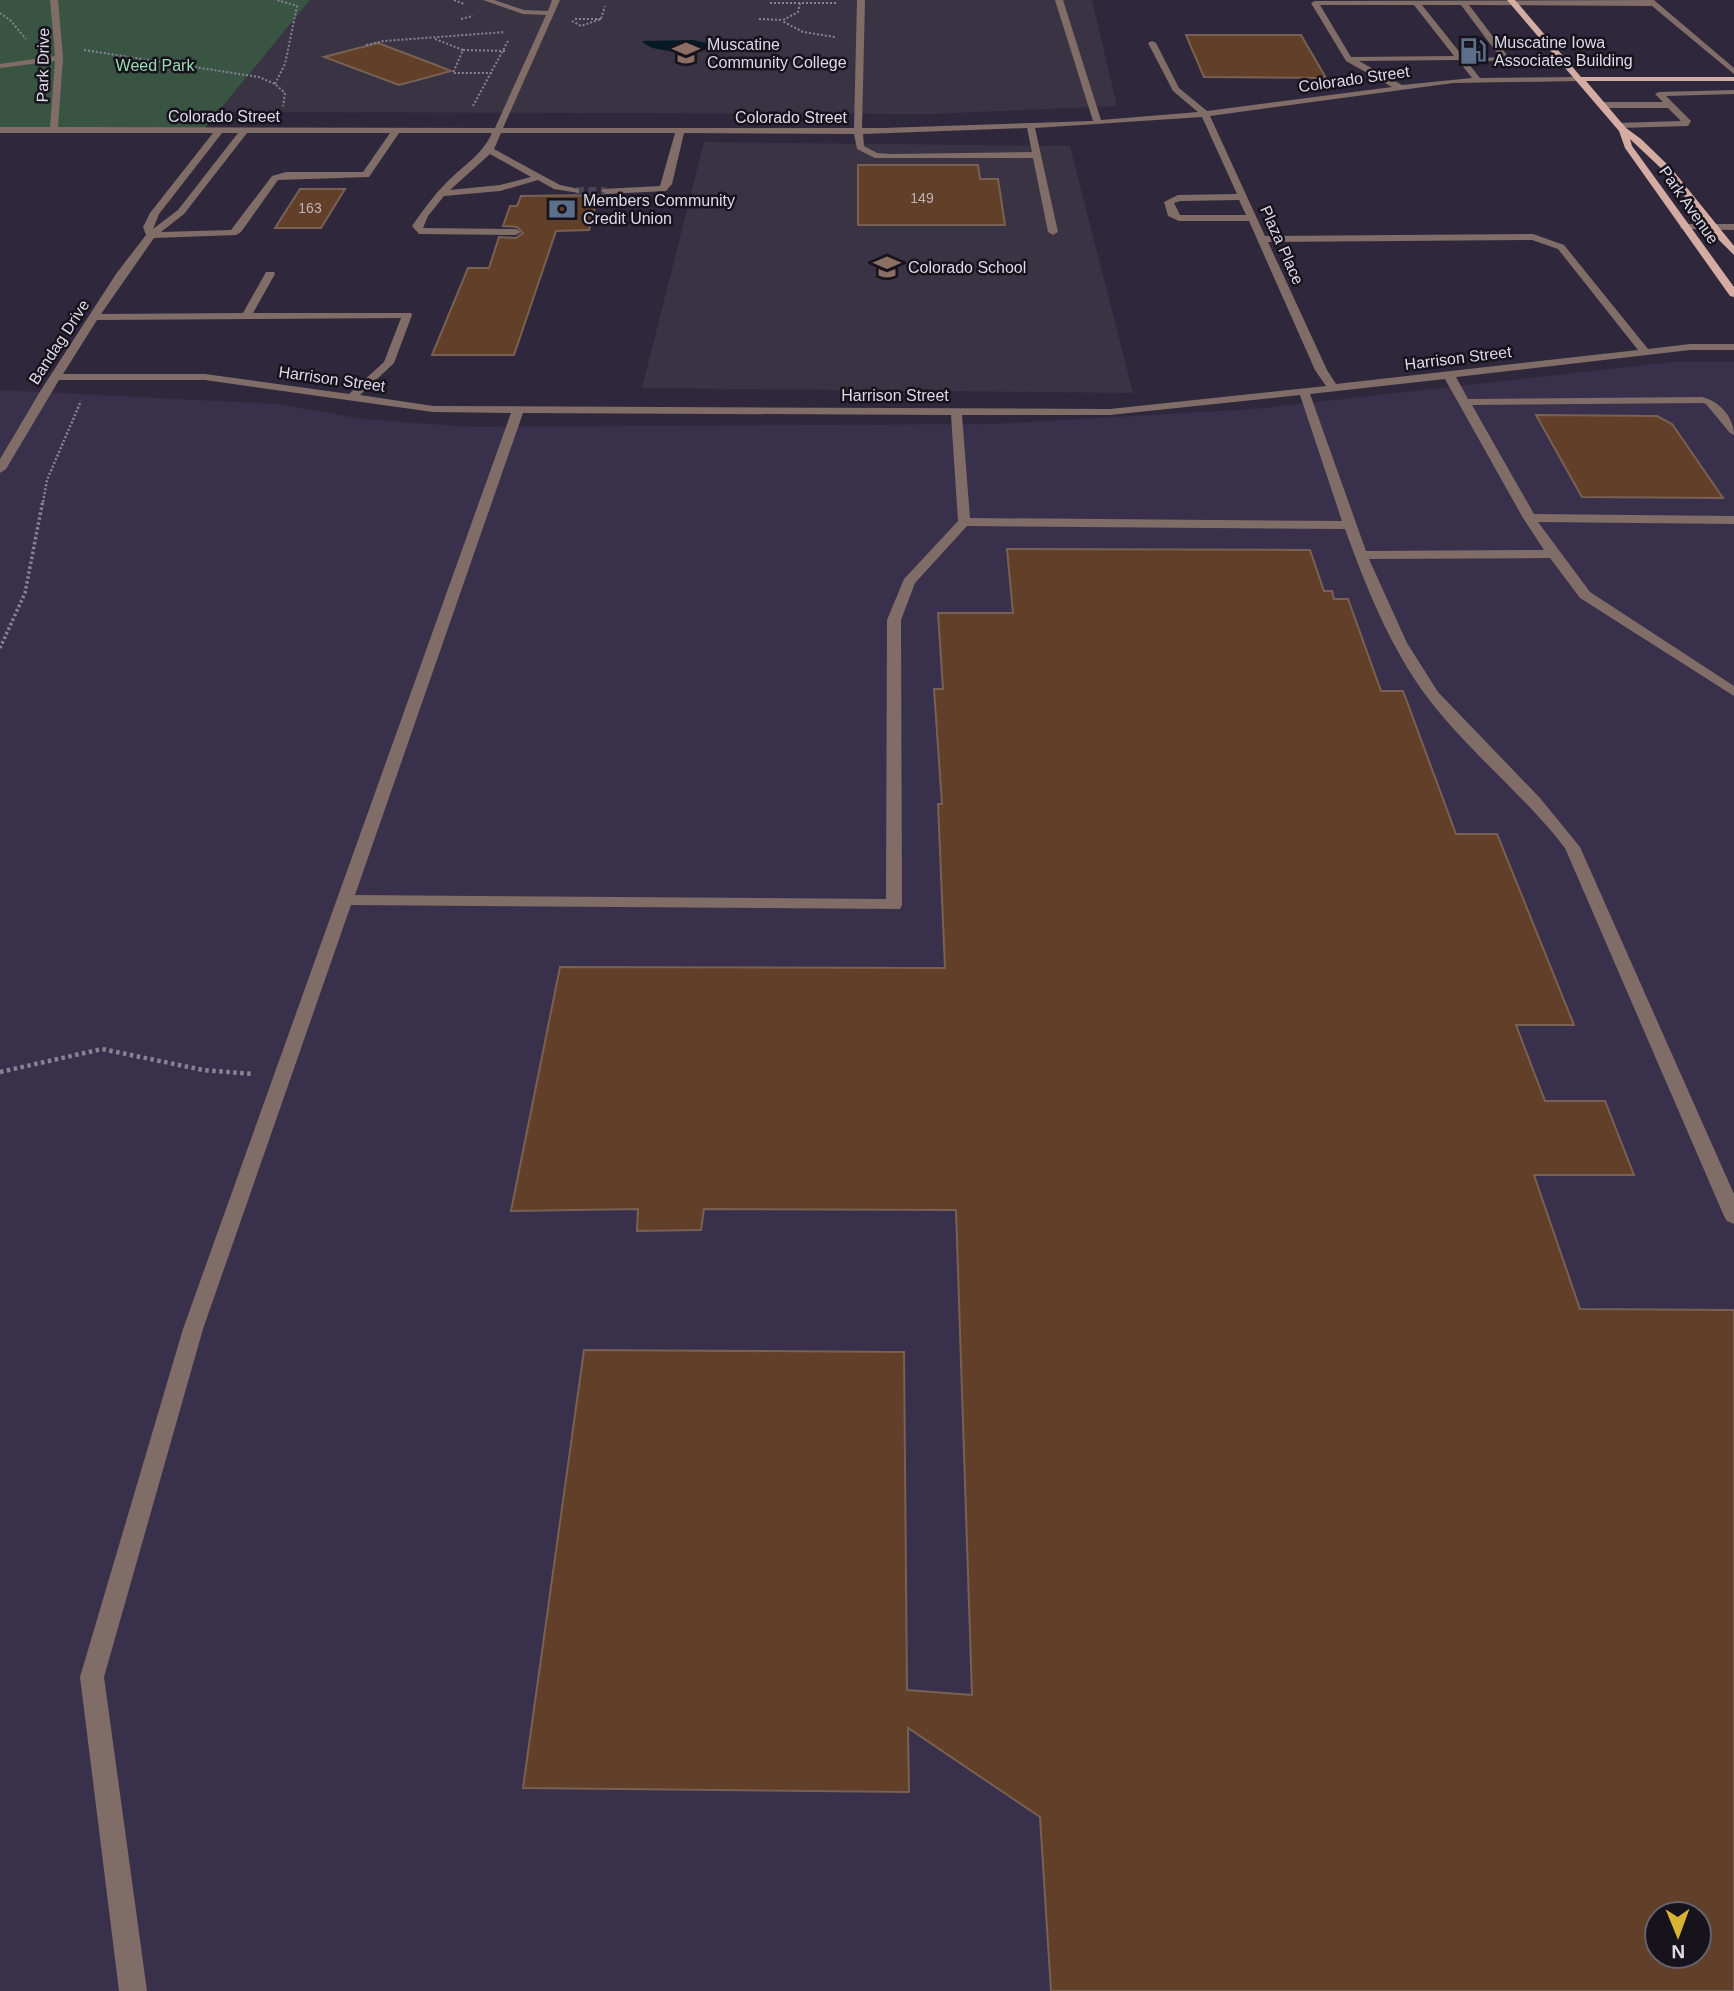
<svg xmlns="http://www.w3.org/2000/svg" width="1734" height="1991" font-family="Arial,sans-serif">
<rect width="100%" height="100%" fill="#2f283c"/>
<path fill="#39304b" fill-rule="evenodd" d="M1672,362H1734V1991H0V390L278,404L362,419L470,427L992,424L1255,409ZM1657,1914H1699V1956H1657Z"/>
<path fill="#3a3344" d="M310,0H1092L1117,106L931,114L218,112Z
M704,142L1070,146L1133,393L642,388Z"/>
<path fill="#395443" d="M0,0H310L204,129H0Z"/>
<path fill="#041a25" d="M693,40L721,46C704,52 653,56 642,41Z"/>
<path fill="#623f29" stroke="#786153" stroke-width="2" fill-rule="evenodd" d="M1186,35H1301L1326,78L1204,77Z
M378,43L436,65L451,71L399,85L324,57Z
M858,165H978L980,179H998L1005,225H858Z
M300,189H345L321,228H275Z
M598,195L589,230L556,231L514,355H432L468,268H489L499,237L516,238L523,233L517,227L503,226L510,206H517L521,196Z
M1536,415L1657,416L1672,424L1723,498L1582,497Z
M1007,549L1310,550L1324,591H1332L1334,599H1348L1381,691H1403L1456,834H1497L1574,1025H1516L1545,1101H1605L1634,1175H1534L1580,1309L1734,1310V1991H1051L1040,1817L908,1728L909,1792L523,1788L584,1350L904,1352L907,1690L972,1695L956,1210L704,1209L701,1230L637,1231L638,1209L511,1211L560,967L945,968L938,804H942L934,689H943L938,613H1013ZM1657,1914H1699V1956H1657Z"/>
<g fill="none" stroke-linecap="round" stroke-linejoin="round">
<path stroke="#494356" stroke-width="8" stroke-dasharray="8 4.5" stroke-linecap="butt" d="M576,191H606"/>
<path stroke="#888393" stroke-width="2" stroke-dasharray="2 2" stroke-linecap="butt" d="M454,0L464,4
M770,3H836
M800,3L798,12L783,20L784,22L803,32L835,37
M0,13L10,20L26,39
M461,19L473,16
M575,19H603
M759,19L783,20
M572,21L581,26L601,19L605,6
M435,39L463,50L453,73H492
M366,45L384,41L505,32
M84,50L259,77L275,84L285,93L283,106
M463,50L505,51
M275,84L285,64L297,6L277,0
M473,106L508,41"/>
<path stroke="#888393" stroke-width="2.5" stroke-dasharray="2 2" stroke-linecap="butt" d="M43,502L47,480L81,401"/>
<path stroke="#888393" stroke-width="3.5" stroke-dasharray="2.5 2.5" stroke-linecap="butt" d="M0,648L25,593L43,500"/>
<path stroke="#888393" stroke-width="4.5" stroke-dasharray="3.5 3.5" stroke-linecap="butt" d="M0,1072L102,1049L203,1070L253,1074"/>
<path fill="#816d67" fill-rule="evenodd" d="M50,0H58L63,58L58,127L495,128L546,15L523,14L483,0H494L524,10L548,11L552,0H560L503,128H854L857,0H865L862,128H883L1093,121L1055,0H1063L1101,120L1198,112L1173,91L1148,43L1152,41L1156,43L1179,88L1207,111L1392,87L1346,61L1311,3L1315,1L1654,0L1734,68V74L1652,6L1469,5L1510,59L1468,63L1480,78L1580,77L1584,79L1580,81L1453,83L1210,116L1265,236L1533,234L1564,245L1648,349L1690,344H1734V350H1690L1456,377L1468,399L1702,397C1719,401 1734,417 1734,435L1730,433L1706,404L1702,403L1472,405L1534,514L1734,516V524L1538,522L1590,592L1734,686V696L1580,598L1550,558L1369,559L1407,643L1438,692L1540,798L1580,847L1734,1194V1224L1727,1221L1724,1216L1565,848C1523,794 1468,751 1427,697C1390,647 1366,587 1345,529L967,526L915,583L901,620L902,905L900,909L351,905L203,1329L104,1677L147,1991H119L80,1677L183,1329L511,413L433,412L205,380H59L6,469L0,473V459L41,390L116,274L146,235L143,227L150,213L213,133H0V127H50L55,61L0,68V64L55,56ZM1320,5H1414L1454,56L1351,57ZM1422,5H1461L1500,57L1465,59ZM1458,60L1472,78L1402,85L1359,61ZM1202,117L1237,194L1178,195L1164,202L1168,216L1179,221H1249L1315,370L1326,386L1110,409L433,406L360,395L394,363L412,315L411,313H253L275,274L274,272H266L243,313L101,314L154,238L236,235L241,232L278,180L369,177L399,133H492C482,155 464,165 447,182C434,195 423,210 412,226L419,234L516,235L521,232L516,229L423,228L428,216L444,196L500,191L538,180L554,189L579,193V189L560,185L494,149L501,133H675L660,186L603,189L601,191L606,194L666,191L672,184L684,133L854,134L857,149L875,158H1033L1048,232L1053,235L1058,232L1035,128ZM1027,128L1032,152L892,154L877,153L864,146L863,134ZM222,133H238L178,210L153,229L159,214ZM247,133H390L363,172H286L272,176L231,230L161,232L184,214ZM490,154L531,177L500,185L450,190ZM1239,200L1246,215H1180L1174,203L1180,201ZM1532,240L1558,249L1638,350L1336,384L1327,370L1268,242ZM401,318L384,362L349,394L205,374H63L97,320ZM1445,379L1523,518L1544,550L1366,551L1310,394ZM1300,395L1342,521L970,518L962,415H1110ZM523,413L951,415L958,521L904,579L887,620L886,899L355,895Z
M1734,90V94L1666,96L1691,121L1688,126L1619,128L1616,123L1681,121L1668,108H1601L1597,105L1601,102H1663L1655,94L1659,92Z
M1685,224H1734V230L1682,229L1680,227Z"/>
<path fill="#d5aca1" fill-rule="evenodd" d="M1507,0H1515L1581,77H1734V81H1586L1626,128L1641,139L1671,168L1734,246V255L1718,239L1665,172L1630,139L1632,146L1734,287V297L1730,296L1625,148L1619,131Z"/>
</g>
<defs>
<symbol id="fuel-bare" viewBox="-9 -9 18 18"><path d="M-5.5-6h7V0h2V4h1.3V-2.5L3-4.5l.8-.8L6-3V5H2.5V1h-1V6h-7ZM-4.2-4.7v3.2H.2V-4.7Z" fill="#5c6f8a" stroke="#16131c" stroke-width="2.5" paint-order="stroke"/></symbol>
<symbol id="university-bare" viewBox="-9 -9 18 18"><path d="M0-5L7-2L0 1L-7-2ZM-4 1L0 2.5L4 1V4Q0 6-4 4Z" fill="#8d6e63" stroke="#16131c" stroke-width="2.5" paint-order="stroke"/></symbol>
<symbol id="bank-bare" viewBox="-9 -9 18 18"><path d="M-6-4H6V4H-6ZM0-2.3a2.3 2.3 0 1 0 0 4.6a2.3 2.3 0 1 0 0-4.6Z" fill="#5c6f8a" stroke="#16131c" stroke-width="2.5" paint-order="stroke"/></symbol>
<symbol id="school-bare" viewBox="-9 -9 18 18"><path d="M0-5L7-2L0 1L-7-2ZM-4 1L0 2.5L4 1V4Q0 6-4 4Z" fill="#8d6e63" stroke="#16131c" stroke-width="2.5" paint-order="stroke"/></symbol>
</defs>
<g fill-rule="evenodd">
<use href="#fuel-bare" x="1454" y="32" width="38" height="38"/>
<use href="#university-bare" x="667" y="34" width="38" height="38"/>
<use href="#bank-bare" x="543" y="190" width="38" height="38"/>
<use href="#school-bare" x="868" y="248" width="38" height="38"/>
</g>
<g text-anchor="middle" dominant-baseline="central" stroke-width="5" stroke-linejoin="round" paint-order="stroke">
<g font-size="14" fill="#beb2b7">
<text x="922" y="198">149</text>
<text x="310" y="208">163</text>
</g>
<g font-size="16" fill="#ddd9e6" stroke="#16131c" text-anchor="start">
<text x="1494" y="42">Muscatine Iowa<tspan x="1494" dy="18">Associates Building</tspan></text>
<text x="707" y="44">Muscatine<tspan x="707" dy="18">Community College</tspan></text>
<text x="583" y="200">Members Community<tspan x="583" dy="18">Credit Union</tspan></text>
<text x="908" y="267">Colorado School</text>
</g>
<g font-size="16" fill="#ddd9e6" stroke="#16131c">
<text transform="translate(43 65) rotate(-89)">Park Drive</text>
<text transform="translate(1354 79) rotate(-8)">Colorado Street</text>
<text x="224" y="116">Colorado Street</text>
<text x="791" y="117">Colorado Street</text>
<text transform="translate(1689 205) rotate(55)">Park Avenue</text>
<text transform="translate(1282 245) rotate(66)">Plaza Place</text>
<text transform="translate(59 342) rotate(-57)">Bandag Drive</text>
<text transform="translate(1458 358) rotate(-7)">Harrison Street</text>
<text transform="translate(332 379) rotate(8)">Harrison Street</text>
<text x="895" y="395">Harrison Street</text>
</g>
<g font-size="16" fill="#98dcb3" stroke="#16131c">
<text x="155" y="65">Weed Park</text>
</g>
</g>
<g transform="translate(1678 1935) rotate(179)"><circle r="33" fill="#16131c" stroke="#66626d" stroke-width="2"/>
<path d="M0-5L12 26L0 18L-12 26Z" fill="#d9b334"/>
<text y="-10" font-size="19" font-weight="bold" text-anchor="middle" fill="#ddd9e6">N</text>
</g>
</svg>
